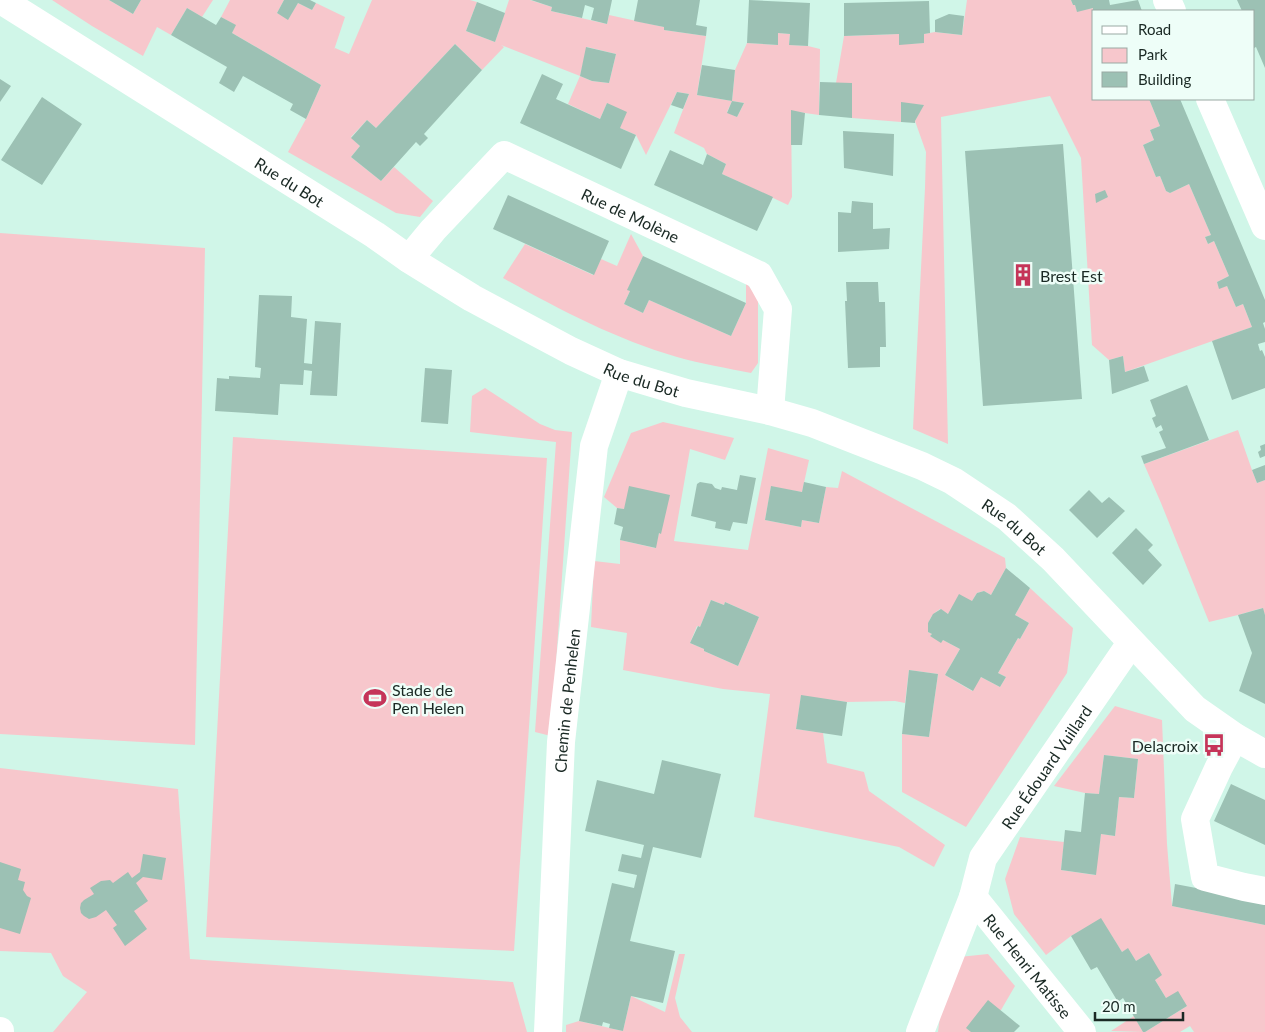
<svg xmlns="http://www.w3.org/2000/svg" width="1265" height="1032" font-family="Lato,sans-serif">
<rect width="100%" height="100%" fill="#d0f6e8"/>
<path fill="#f7c7cc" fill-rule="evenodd" d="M52,0H109L133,14L141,0H213L202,17L187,8L171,35L157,27L143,56L92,26Z
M230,0H284L277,13L288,19L298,3L312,10L316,3L345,17L334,50L335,48L349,54L372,0H470L477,2L466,31L495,42L509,0H530L552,7L551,11L607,24L609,15L664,27V30L706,36L697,95L732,101L735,70L747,43L778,45V33L790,34L789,45L808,46L820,49L819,115L791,111L792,197L788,205L722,174L726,164L707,154L704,148L674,133L689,94L677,92L646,155L636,135L620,128L607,103L600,119L568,104L580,76L501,45L504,47L482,70L455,44L376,128L367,120L351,137L360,146L351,157L381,181L394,167L433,201L420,217L396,213L288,152L306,119L321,85L232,33L235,25L221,17ZM587,47L616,54L609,83L592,81L580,76ZM732,101L744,103L737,117L727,112Z
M967,0H1071L1073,5H1075L1077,11L1093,8L1094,12V99H1149L1160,126L1150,130L1154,140L1143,145L1156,177L1160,176L1166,191L1170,193L1189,184L1211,235L1205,237L1208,244L1214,241L1229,276L1217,282L1219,288L1227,286L1236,307L1243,304L1252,327L1125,372L1123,356L1109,360L1092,345L1081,158L1050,96L941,117L948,444L913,429L925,188L926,152L915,121L923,105L901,103V122L852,118V83H836L844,36L899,34L900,44L924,43V34L935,32L962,35Z
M0,233L205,248L195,745L0,734Z
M631,234L643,256L628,289L630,291L624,304L643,313L649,300L731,336L746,303V283L758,297V363L751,373C727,368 701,364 677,357C615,339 558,309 503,278L525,244L593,275L601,259L617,266Z
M485,388L540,424L555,430L572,432L551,736L535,732L556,442L470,432L472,396Z
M663,422L734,438L725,460L690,449L674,541L748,550L768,448L809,460L802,492L771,487L765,520L801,527L802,520L819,523L826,487L838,488L842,471L1005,558L1006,568L991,595L984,591L977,593L972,601L948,614L940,609C930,616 928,620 928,632L932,634L930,636L941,642L943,640L960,649L945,675L972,691L981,677L1000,687L1006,677L998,673L1018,638L1020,639L1029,623L1015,615L1030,588L1073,628L1067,673L966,827L902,792V734L929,737L938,674L909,670L905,703L895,701L847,702L801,696L796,729L823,733L827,763L864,772L869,791L945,845L934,867L899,847L754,817L770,694L723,689L623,670L627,633L591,627L594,561L620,564V540L655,548L659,533L661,534L624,509L617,508L604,497L631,433ZM711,600L724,605L725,602L759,617L738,666L704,651V649L690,643L697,626L700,627Z
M1238,430L1252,470L1257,483L1265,480V615L1262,608L1238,615L1209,622L1161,503L1144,464Z
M233,437L547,458L514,951L206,937Z
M1115,706L1162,720L1167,844L1172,906L1265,925V1032H1194L1190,1026L1180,1032H1145L1187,1006L1166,998L1155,980L1149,953L1136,961L1128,949L1122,952L1101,919L1071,936L1046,955L1014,914L1005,879L1020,837L1064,842L1061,870L1095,875L1101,834L1115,836L1119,797L1134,798L1138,759L1104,755L1099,794L1085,793L1054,786Z
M0,768L178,789L190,959L513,982L527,1032H53L87,992L63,976L51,953L0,951Z
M679,954H685L675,998L680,1017L692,1032H566V1025L579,1021L623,1031L631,996L665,1012Z
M988,954L1015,986L1001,1010L971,1032H938L940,1016L959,957Z
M1134,1016L1143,1032L1111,1031Z"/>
<path fill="#9cc1b4" d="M109,0H141L133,14Z
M284,0H310L316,3L312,10L298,3L288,20L277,13Z
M531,0H612L607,24L591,20L594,8L585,5L582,18L551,11L552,7Z
M638,0H700L696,25L707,27L706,36L664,30V27L634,21Z
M749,0L810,3L808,46L789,45L790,34L778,33V45L747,43Z
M1071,0H1109L1110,5L1138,0L1142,11H1093V8L1077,12L1075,5H1073Z
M1237,0H1265V68L1256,47L1254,48V11H1242Z
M929,1L930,33L924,34V43L899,45V34L844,36V3Z
M477,2L505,13L495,42L466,31Z
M187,8L216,25L221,17L236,25L232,33L321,85L306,119L290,110L293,104L243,76L234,92L219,83L227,67L171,35Z
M949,14L964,16L962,35L935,32V20Z
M455,44L482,70L424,134L428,138L420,146L416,142L381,181L351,157L360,146L351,138L367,120L376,128Z
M586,47L616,54L609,83L592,81L580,76Z
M702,65L735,70L732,101L697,95Z
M542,74L563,84L556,99L600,119L607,103L627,112L620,128L636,135L621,169L520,123Z
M0,79L11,86L0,102Z
M820,82L852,83V118L819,115Z
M677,92L689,94L683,109L671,105Z
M42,97L82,124L42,185L1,160Z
M1149,99H1180L1265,300V322L1263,323L1265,329V342L1258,344L1260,351L1262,350L1265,357V388L1232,400L1212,341L1252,327L1243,304L1236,307L1227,286L1219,289L1217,282L1229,276L1214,241L1208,244L1205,237L1211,235L1189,184L1170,193L1166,191L1160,176L1156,177L1143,145L1154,140L1150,130L1160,126Z
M732,101L744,103L737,117L727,113Z
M901,102L924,105L915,121V123L901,122Z
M791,110L805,113L802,145H791Z
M843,131L894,134L893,176L844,168Z
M1063,144L1082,399L983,406L965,151Z
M670,150L703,165L707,154L726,164L722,174L773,197L757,231L654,185Z
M1105,190L1108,197L1096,203L1095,194Z
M508,195L609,241L594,275L493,229Z
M852,201L873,203V229L890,228L889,249L838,252V212L851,213Z
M643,256L746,303L731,336L649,300L643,313L624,304L630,291L627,290Z
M846,282H878L879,302H885L886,347H880V367L848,368L845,301H847Z
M259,295L292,296L291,317L307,319L304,363L312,364L315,321L341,323L337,396L310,395L312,371L304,370L303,385L280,384L278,415L215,411L217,378L229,379V376L260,378L261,368L255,367Z
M1123,356L1125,372L1144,366L1149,381L1112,394L1109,360Z
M425,368L452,370L448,424L421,422Z
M1187,385L1209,440L1144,464L1141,456L1166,448L1159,432L1163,430L1161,425L1156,428L1152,418L1156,416L1150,400Z
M1265,444V456L1260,458L1258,452L1261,450L1260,446Z
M1265,465V480L1257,483L1252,470Z
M740,475L756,478L747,524L733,522L730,531L715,528L716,522L691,516L697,484L700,482L712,484L715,488L721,490L722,487L737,490Z
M804,482L826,487L819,523L802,520L801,527L765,520L771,486L802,492Z
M629,486L670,495L661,534L659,533L656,548L620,540L623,527L614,524L617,508L624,509Z
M1089,490L1102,503L1109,497L1125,511L1097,538L1069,510Z
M1136,528L1153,545L1148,550L1162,565L1143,585L1112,553Z
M1006,568L1030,588L1015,615L1029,623L1020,639L1018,638L998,673L1006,677L1000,687L981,677L973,691L945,675L960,649L943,640L941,643L930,636L932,634L928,632V623L933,614L941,609L948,614L959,594L972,601L977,593L984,591L991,595Z
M711,600L724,605L725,602L759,617L738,666L704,651V649L690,643L698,626L700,627Z
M1263,608L1265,615V704L1239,691L1252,653L1238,615Z
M909,670L938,674L929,737L902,734Z
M801,695L847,702L842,736L796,729Z
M1104,755L1138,759L1134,798L1119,797L1115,836L1101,834L1096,875L1061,870L1065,830L1081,832L1085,793L1099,794Z
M662,760L721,774L701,858L653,847L630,941L675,951L663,1003L631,996L623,1031L609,1028L610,1024L603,1022L602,1026L579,1021L612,883L634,888L637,875L618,871L622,854L641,858L644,845L585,831L597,780L654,794Z
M1231,784L1265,800V845L1214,821Z
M143,854L166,858L162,880L143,877L136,883L148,901L134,911L147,929L125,946L113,928L117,925L106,910L96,917L89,919L84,916L81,913L80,908L81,903L84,900L94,894L90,888L101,881L110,880L113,883L128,872L132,878L140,872Z
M0,862L21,869L18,880L25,882L23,890L27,896L31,898L20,934L0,928Z
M1175,884L1265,901V925L1172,906Z
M1101,918L1122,952L1128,948L1136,961L1149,953L1162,975L1155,980L1166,998L1178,991L1187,1006L1145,1032H1143L1123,998L1118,1002L1097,967L1091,970L1071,936Z
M988,1000L1020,1026L1014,1032H971L966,1028Z"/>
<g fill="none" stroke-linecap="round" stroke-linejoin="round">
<g stroke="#fff" stroke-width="28">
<path id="s1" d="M1,0L375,235L409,259L472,298L571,351L619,373L686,393L770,411L812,423L922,466L953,481L1007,517L1053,559L1195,709L1235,737L1265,754"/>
<path id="s2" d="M409,259L433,230L504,155L759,275L778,309L770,411"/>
<path d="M1235,737L1219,767L1195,819L1205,877L1244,887L1265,891"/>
<path id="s3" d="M973,897L1082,1032"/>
<path d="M0,1031V1032"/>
<path id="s4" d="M548,1032L561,742L594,446L619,373"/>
<path id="s5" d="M920,1032L973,897L983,858L1131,643"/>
</g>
<path stroke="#fff" stroke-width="28" d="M1167,0L1172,11
M1210,99L1265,226"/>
</g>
<defs>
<symbol id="building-bare" viewBox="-9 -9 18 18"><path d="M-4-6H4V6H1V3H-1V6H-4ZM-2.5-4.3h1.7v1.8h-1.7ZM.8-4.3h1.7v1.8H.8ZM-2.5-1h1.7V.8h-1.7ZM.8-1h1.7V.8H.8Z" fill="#c53559" stroke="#eefef8" stroke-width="2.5" paint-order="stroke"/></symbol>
<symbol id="stadium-bare" viewBox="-9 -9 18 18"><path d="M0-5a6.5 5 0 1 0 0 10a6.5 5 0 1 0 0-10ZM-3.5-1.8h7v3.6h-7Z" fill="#c53559" stroke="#eefef8" stroke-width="2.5" paint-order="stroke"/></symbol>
<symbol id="bus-bare" viewBox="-9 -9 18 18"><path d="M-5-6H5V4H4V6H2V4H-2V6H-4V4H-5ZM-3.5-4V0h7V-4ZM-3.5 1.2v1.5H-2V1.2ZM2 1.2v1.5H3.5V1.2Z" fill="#c53559" stroke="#eefef8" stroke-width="2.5" paint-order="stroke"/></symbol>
</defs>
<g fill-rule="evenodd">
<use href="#building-bare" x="1007" y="259" width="32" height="32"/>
<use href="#stadium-bare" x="359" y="682" width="32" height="32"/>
<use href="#bus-bare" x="1198" y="729" width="32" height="32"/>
</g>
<g text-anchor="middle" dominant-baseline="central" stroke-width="5" stroke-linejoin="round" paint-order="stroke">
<g font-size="16" fill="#1a2924" stroke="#eefef8">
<text stroke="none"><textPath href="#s1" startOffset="341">Rue du Bot</textPath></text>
<text stroke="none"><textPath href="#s2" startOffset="281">Rue de Molène</textPath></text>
<text stroke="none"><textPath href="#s1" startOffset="746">Rue du Bot</textPath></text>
<text stroke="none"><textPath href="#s1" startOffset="1151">Rue du Bot</textPath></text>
<text stroke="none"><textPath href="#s4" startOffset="332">Chemin de Penhelen</textPath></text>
<text stroke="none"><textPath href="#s5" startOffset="296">Rue Édouard Vuillard</textPath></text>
<text stroke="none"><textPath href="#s3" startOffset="88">Rue Henri Matisse</textPath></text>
</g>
<g font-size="16" fill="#1a2924" stroke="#eefef8" text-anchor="start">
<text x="1040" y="275">Brest Est</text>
<text x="392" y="689">Stade de<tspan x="392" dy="18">Pen Helen</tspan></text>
<text x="1198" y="745" text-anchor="end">Delacroix</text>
</g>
</g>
<rect x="1092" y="10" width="162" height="90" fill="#eefef8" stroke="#99a9a3"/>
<rect x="1102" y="26" width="25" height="8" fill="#ffffff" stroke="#99a9a3"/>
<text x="1138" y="35" font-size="15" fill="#1a2924">Road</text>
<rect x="1102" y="48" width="25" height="15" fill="#f7c7cc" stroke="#99a9a3"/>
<text x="1138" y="60" font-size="15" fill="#1a2924">Park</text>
<rect x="1102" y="72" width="25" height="15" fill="#9cc1b4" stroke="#99a9a3"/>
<text x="1138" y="85" font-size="15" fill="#1a2924">Building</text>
<path d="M1095 1012v8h88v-8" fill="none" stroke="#1a2924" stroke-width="2.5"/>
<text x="1102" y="1012" font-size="15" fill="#1a2924" stroke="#eefef8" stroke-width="4" paint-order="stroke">20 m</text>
</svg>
